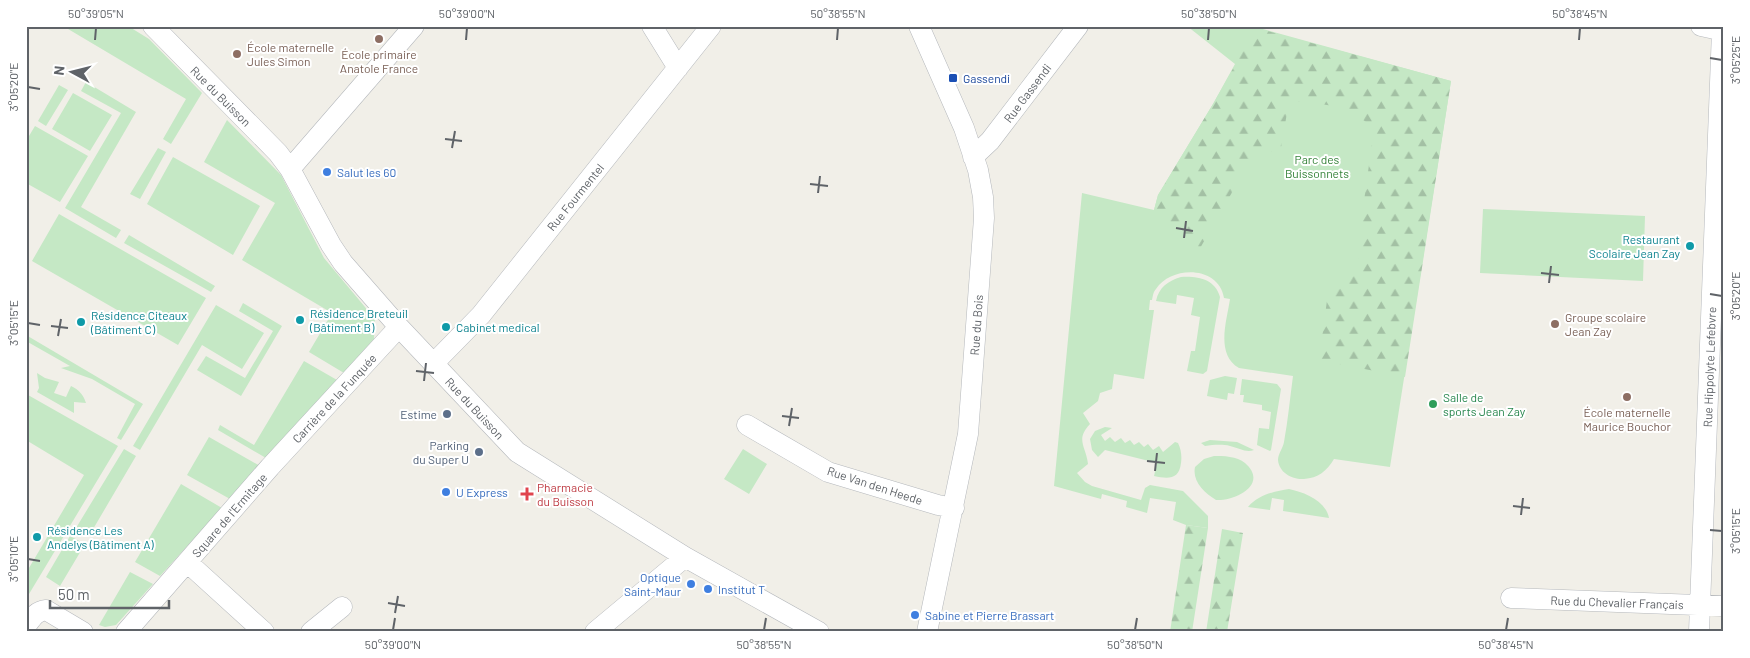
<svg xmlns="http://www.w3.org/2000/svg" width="1750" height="658" font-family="Barlow,sans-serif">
<defs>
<pattern id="forest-firs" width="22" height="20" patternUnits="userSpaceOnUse" patternTransform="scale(1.25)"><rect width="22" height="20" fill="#c5e8c5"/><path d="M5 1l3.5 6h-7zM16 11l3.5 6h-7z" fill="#a3c0a4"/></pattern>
</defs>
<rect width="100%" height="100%" fill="#f1efe8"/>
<path fill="#c5e8c5" d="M63,26H128L149,39L202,93L171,144L163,139L186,99Z
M1187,26H1252L1451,81L1390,467L1334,459C1327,471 1318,478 1304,479C1293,480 1279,473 1278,460C1278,454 1283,448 1284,442C1288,420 1290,398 1293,376L1239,368C1215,354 1227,320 1230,299L1224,298C1219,266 1172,265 1156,289C1153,292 1153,296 1152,300H1150L1149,310H1154L1144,379L1114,374L1112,389L1100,393L1098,401L1083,413L1090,424C1075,440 1086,446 1088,464L1077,473L1085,482L1092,486L1141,500L1145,488L1150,485L1183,491L1208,516V528L1186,525L1173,520L1176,502L1150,498L1147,513L1126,507L1127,501L1102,494L1101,499L1054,486L1082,193L1154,210L1158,195L1213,104L1235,64Z
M86,82L136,112L81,207L121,230L116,238L65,208L121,113L81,91Z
M59,85L68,90L46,126L38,121Z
M73,93L112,115L90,151L52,129Z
M227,120L281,175L324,258L375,319L374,339L344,373L309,352L332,313L242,260L275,203L204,162Z
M35,126L88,156L60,202L26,183V141Z
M158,148L166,152L140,199L130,194Z
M173,157L260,206L233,255L147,204Z
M1483,209L1645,216L1643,281L1480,273Z
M59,214L206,298L178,345L32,261Z
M129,235L215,286L211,292L124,243Z
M1181,277C1198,276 1215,279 1220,297L1207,371L1203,374L1187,371L1191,351H1195L1200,317L1191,315L1194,298L1177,295L1176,304L1156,301C1159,287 1168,281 1181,277Z
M243,303L282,326L241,396L197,370L206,356L245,378L273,331L239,311Z
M216,305L264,333L242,369L202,345L140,450L133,446Z
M26,335L143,404L121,440L117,438L135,404L92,379L61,368L70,366L26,341Z
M304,361L337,380L266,458L218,430L220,425L254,445Z
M37,373L45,378L59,382L54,393L66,397L71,386C79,390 83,394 86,403L74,402V413L37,392L39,388Z
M1225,376L1237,378L1234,394L1228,393L1227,400L1207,396L1210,380Z
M1242,379L1277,384L1281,389L1271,450L1270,451L1257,445L1259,428L1269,429L1271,412L1262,410V405L1243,402L1244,395H1240Z
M28,395L118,446L26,599V573L84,475L26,440V398Z
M1105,427L1112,428L1101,435L1105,441L1110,437L1115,442L1121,438L1125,443L1130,440L1134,445L1139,442L1144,447L1148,444L1153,450L1159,446L1163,452L1175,442L1178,443C1181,449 1182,456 1181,463C1179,480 1168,479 1154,476L1157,463L1105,450L1098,457L1092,450L1090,439L1095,431Z
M209,437L260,466L230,499L187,475Z
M1210,440L1237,442L1254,450C1246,453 1239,448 1230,446C1222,444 1213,445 1205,446L1201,443Z
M124,449L136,456L89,536L76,528Z
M743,449L767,464L749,494L724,479Z
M1214,456C1223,456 1237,456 1245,463C1269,484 1236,501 1216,500C1204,493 1192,481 1195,467L1204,459Z
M181,484L222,508L160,576L135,562Z
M1289,489C1304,492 1326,501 1329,518L1283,511L1284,500L1272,498L1270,510L1248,507C1258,495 1275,491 1289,489Z
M70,536L85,544L60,586L46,577Z
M130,572L153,584L116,625L105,627L99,625Z"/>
<path fill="url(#forest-firs)" d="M1256,28L1451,81L1405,377L1319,360L1328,293L1338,277L1356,273L1362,242L1360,230L1372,143L1369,124L1345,108L1309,102L1289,101L1280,154L1258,147L1199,250L1154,210L1158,195L1213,104Z
M1186,525L1208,528L1192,632H1170Z
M1222,529L1243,533L1227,632H1206Z"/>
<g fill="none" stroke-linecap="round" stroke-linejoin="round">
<defs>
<path id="minor" d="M153,26L278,153L290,169L331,245L343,263L399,327L517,452L685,557L819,632
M652,26L678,68
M919,26L964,128L978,170L983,197L984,218L968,434L927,632
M1701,26L1724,31
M973,157L990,141L1078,26
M290,169L414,26
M433,364L481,315L711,26
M747,425L828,472L938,505L954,508
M187,562L264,632
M1511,598L1724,606
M26,626C32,618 36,611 46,610L83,632
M126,632L270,467L399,327
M311,632L342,607
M595,632L685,557
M1699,632L1722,31"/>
</defs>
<use href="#minor" stroke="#b5b8bc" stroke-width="21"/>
<use href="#minor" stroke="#fff" stroke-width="20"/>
</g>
<path fill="none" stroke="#5f6368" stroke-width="2" d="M95,40L96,28M466,40L467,28M837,40L838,28M1208,40L1209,28M1579,40L1580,28M1710,58L1722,60M28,87L40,89M445,139L462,141M452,148L455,131M810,184L828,186M818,193L820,176M1176,228L1193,231M1184,238L1186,221M1541,273L1559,275M1549,283L1551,266M1710,294L1722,296M28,323L40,325M51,326L68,328M58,336L61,319M416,371L434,373M424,381L426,363M782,416L799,418M789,426L792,408M1147,461L1165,463M1155,471L1157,453M1513,506L1530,508M1521,515L1523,498M1710,530L1722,531M28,559L40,561M388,603L405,606M395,613L398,596M393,630L395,618M764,630L766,618M1135,630L1137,618M1506,630L1508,618"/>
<g fill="#8d6e63" stroke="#fff" stroke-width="2">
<circle cx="379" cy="39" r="5"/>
<circle cx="237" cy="54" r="5"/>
<circle cx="1555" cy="324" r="5"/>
<circle cx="1627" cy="397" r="5"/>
</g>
<rect fill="#1a4fb4" stroke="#fff" stroke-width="2" x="948" y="73" width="10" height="10" rx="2.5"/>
<g fill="#3f7fe0" stroke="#fff" stroke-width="2">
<circle cx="327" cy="172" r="5"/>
<circle cx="446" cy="492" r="5"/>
<circle cx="691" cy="584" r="5"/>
<circle cx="708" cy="589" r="5"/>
<circle cx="915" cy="615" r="5"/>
</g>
<g fill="#0f9aa8" stroke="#fff" stroke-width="2">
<circle cx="1690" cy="246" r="5"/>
<circle cx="300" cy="320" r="5"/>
<circle cx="81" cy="322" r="5"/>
<circle cx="446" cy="327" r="5"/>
<circle cx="37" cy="537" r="5"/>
</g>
<circle fill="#2e9e5b" stroke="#fff" stroke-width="2" cx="1433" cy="404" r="5"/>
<g fill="#5c6f8a" stroke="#fff" stroke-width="2">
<circle cx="447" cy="414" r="5"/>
<circle cx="479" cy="452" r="5"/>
</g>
<path fill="#e0444e" stroke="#fff" stroke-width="2" d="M524.5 486.5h5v5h5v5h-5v5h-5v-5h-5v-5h5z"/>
<g text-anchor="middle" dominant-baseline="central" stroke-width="4" stroke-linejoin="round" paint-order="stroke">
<g font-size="12" fill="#785e54" stroke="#fff" text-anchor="start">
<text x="247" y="47">École maternelle<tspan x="247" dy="14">Jules Simon</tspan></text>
<text x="379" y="54" text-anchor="middle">École primaire<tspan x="379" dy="14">Anatole France</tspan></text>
<text x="1565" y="317">Groupe scolaire<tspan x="1565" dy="14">Jean Zay</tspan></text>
<text x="1627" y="412" text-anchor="middle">École maternelle<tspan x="1627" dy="14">Maurice Bouchor</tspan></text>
</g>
<g font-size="12" fill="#164399" stroke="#fff" text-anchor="start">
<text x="963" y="78">Gassendi</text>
</g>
<g font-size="12" fill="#5f6368" stroke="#fff">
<text transform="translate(1027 93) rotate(-53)">Rue Gassendi</text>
<text transform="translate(221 96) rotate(45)">Rue du Buisson</text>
<text transform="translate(575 197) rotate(-51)">Rue Fourmentel</text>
<text transform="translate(976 325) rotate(-86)">Rue du Bois</text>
<text transform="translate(1709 367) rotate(-88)">Rue Hippolyte Lefebvre</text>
<text transform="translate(334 398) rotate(-47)">Carrière de la Funquée</text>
<text transform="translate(475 408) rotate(47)">Rue du Buisson</text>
<text transform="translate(875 485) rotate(18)">Rue Van den Heede</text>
<text transform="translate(229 515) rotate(-49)">Square de l'Ermitage</text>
<text transform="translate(1617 602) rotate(2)">Rue du Chevalier Français</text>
</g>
<g font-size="12" fill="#348238" stroke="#fff">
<text x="1317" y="159">Parc des<tspan x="1317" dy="14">Buissonnets</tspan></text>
</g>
<g font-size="12" fill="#366cbe" stroke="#fff" text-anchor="start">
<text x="337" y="172">Salut les 60</text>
<text x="456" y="492">U Express</text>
<text x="681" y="577" text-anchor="end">Optique<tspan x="681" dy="14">Saint-Maur</tspan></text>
<text x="718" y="589">Institut T</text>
<text x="925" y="615">Sabine et Pierre Brassart</text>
</g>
<g font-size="12" fill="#0d838f" stroke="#fff" text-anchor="start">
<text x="1680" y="239" text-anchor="end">Restaurant<tspan x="1680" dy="14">Scolaire Jean Zay</tspan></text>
<text x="310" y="313">Résidence Breteuil<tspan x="310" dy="14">(Bâtiment B)</tspan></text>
<text x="91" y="315">Résidence Citeaux<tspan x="91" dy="14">(Bâtiment C)</tspan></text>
<text x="456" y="327">Cabinet medical</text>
<text x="47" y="530">Résidence Les<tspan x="47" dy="14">Andelys (Bâtiment A)</tspan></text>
</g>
<g font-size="12" fill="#27864d" stroke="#fff" text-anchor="start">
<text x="1443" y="397">Salle de<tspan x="1443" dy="14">sports Jean Zay</tspan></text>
</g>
<g font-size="12" fill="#4e5e75" stroke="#fff" text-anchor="end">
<text x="437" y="414">Estime</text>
<text x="469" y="445">Parking<tspan x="469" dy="14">du Super U</tspan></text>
</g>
<g font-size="12" fill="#be3a42" stroke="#fff" text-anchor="start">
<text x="537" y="487">Pharmacie<tspan x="537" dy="14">du Buisson</tspan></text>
</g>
</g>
<rect width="1750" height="658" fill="none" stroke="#ffffff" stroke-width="55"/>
<g transform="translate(72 72) rotate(277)" stroke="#ffffff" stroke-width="4" paint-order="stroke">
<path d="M0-4L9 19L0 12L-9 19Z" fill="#5f6368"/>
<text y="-8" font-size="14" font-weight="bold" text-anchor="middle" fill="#5f6368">N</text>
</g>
<path d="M50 600v8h119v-8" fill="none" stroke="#5f6368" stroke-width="2.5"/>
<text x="58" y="600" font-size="15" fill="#5f6368" stroke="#ffffff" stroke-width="4" paint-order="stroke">50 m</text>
<rect x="28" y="28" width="1694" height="602" fill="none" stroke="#5f6368" stroke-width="2"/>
<g font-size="12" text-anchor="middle" fill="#5f6368">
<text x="96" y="18">50°39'05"N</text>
<text x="467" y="18">50°39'00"N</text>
<text x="838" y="18">50°38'55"N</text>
<text x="1209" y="18">50°38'50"N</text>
<text x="1580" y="18">50°38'45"N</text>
<text transform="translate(1736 60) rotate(-90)" y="4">3°05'25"E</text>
<text transform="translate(14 87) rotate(-90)" y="4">3°05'20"E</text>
<text transform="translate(1736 296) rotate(-90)" y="4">3°05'20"E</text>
<text transform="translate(14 323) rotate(-90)" y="4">3°05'15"E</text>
<text transform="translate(1736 531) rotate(-90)" y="4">3°05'15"E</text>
<text transform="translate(14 559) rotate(-90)" y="4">3°05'10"E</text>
<text x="393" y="649">50°39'00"N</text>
<text x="764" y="649">50°38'55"N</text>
<text x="1135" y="649">50°38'50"N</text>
<text x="1506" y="649">50°38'45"N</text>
</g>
</svg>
